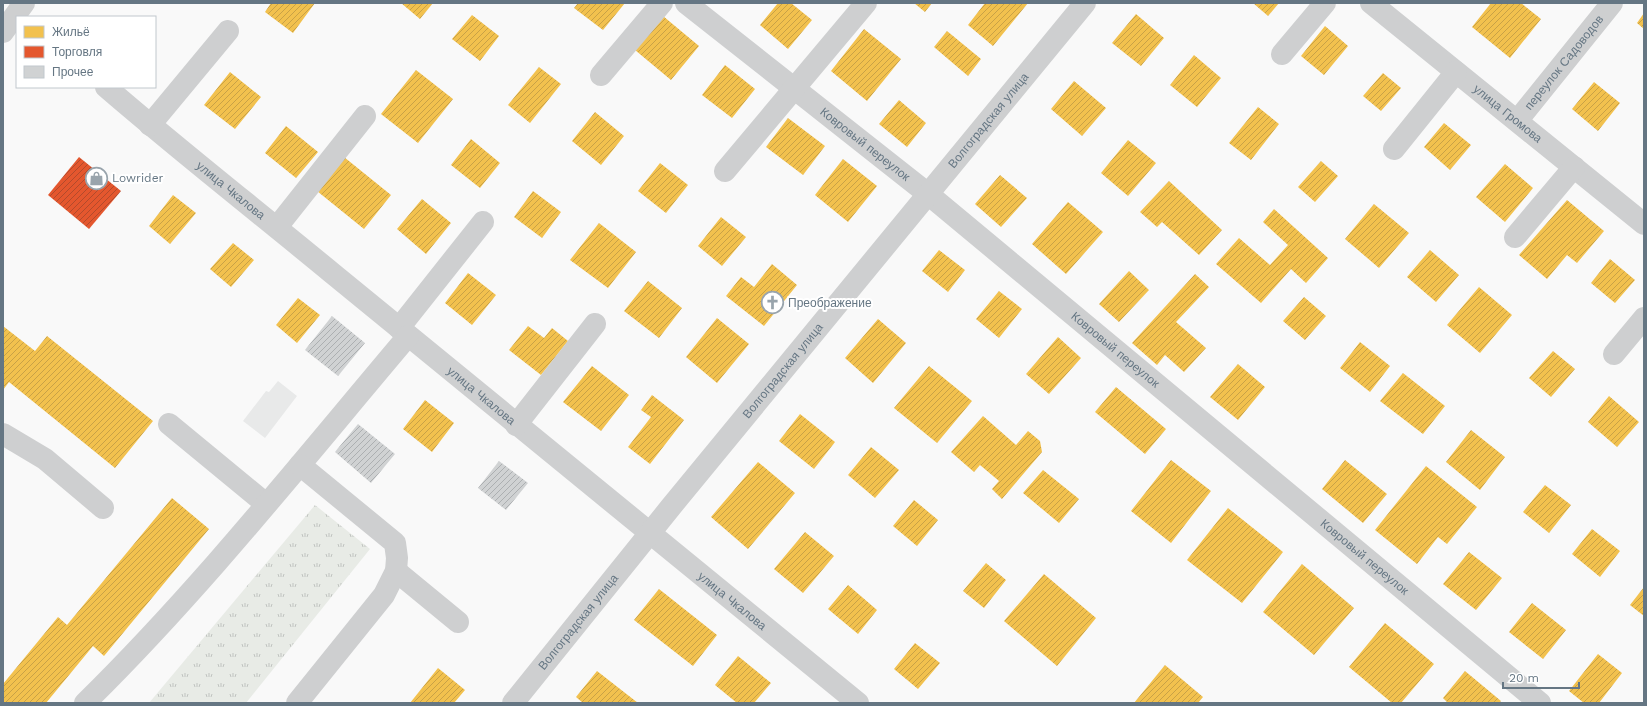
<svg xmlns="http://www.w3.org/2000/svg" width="1647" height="706" font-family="'Work Sans',sans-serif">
<defs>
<pattern id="grass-tufts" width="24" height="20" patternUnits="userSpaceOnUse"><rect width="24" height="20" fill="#e8ebe6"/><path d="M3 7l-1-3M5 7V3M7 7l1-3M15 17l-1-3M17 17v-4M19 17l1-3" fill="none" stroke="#c0c3c0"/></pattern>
<pattern id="homes-hatch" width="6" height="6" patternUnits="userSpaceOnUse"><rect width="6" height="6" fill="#f2c14e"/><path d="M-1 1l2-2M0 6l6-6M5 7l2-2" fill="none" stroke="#c8a146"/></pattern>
<pattern id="shops-hatch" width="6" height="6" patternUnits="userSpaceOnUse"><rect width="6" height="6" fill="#e4572e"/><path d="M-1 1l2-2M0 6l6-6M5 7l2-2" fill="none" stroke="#b24a2c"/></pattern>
<pattern id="building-hatch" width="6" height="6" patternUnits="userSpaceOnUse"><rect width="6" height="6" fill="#d0d2d3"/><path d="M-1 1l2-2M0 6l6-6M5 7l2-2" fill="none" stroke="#acafb1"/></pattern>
</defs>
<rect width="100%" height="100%" fill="#f9f9f9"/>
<path fill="#e8e9e9" d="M278,381L297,396L265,438L243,421L266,391L269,392Z"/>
<path fill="url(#grass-tufts)" d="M315,505L370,549L246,703H149Z"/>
<path fill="url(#homes-hatch)" d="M271,3H315L293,33L265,12Z
M401,3H433L420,19Z
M578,3H625L603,30L574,8Z
M778,3H791L812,20L788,49L760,25Z
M914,3H932L925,12Z
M985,3H1028L993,46L968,25Z
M1253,3H1279L1268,16Z
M1491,3H1521L1541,19L1510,58L1472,27Z
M1644,13V29L1637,23Z
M1136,14L1164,38L1141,66L1112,43Z
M472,15L499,36L480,61L452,39Z
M663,16L699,46L671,80L635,50Z
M1325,26L1348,46L1324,75L1301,56Z
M864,29L901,59L867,101L831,71Z
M947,31L981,59L968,76L934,47Z
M1194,55L1221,78L1197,107L1170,85Z
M725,65L755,89L732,118L702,95Z
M539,67L561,84L530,123L508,105Z
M416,70L453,99L418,143L381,114Z
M230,72L261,97L235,129L204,105Z
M1383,73L1401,88L1381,111L1363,96Z
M1074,81L1106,108L1082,136L1051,109Z
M1594,82L1620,103L1598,131L1572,109Z
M899,100L926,123L907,147L879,124Z
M1258,107L1279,124L1251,160L1229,143Z
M595,112L624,136L601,165L572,141Z
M788,118L825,146L803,175L766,147Z
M1444,123L1471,145L1450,170L1424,147Z
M286,126L318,152L296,178L265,153Z
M471,139L500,163L480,188L451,165Z
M1128,140L1156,163L1128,196L1101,173Z
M344,157L391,195L364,229L317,191Z
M843,159L877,186L848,222L815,195Z
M1321,161L1338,176L1315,202L1298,187Z
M660,163L688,185L666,213L638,191Z
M1505,164L1533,188L1505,222L1476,197Z
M1000,175L1027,198L1001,227L975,204Z
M1169,181L1222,230L1199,255L1162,222L1157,227L1140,212Z
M533,191L561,212L542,238L514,217Z
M173,195L196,213L170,244L149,226Z
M422,199L451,223L426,254L397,229Z
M1567,200L1604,231L1577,263L1567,255L1547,279L1519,255Z
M1068,202L1103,232L1066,274L1032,244Z
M1374,204L1409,233L1379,268L1345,239Z
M1274,209L1328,258L1306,283L1291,269L1261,303L1216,264L1239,238L1270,265L1288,245L1263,222Z
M721,217L746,237L722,266L698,246Z
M599,223L636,252L608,288L570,260Z
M233,243L254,260L231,287L210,269Z
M939,250L965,270L948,292L922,271Z
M1430,250L1459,275L1436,302L1407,277Z
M1610,259L1635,280L1615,303L1591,283Z
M772,264L797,285L764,326L726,296L741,277L754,287Z
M1129,271L1149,290L1119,322L1099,304Z
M468,273L496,295L472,325L445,303Z
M1195,274L1209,287L1176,322L1206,348L1184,372L1165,355L1157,365L1132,343Z
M648,281L682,308L659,338L624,311Z
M1479,287L1512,315L1480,353L1447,325Z
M999,291L1022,309L999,338L976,319Z
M1304,297L1326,316L1305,340L1283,321Z
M298,298L320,315L297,343L276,325Z
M717,318L749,344L717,383L686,357Z
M878,319L906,343L873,383L845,358Z
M3,326L35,351L47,336L153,421L115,468L9,382L3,390Z
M528,326L544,338L552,328L568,341L541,375L509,350Z
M1058,337L1081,358L1049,394L1026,374Z
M1360,342L1390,366L1370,392L1340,368Z
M1553,351L1575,369L1551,397L1529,378Z
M1238,364L1265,387L1238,420L1210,397Z
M592,366L629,395L601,431L563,402Z
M929,366L972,401L937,443L894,408Z
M1403,373L1445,406L1423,434L1380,401Z
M1116,387L1166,429L1145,454L1095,412Z
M652,395L684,420L650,464L628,447L651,417L641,410Z
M1609,396L1639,422L1617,447L1588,422Z
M425,400L454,423L432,452L403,429Z
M800,414L835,442L814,469L779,441Z
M983,416L1016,445L1028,431L1040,441L1042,452L1002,499L992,489L999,481L980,465L974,472L951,452Z
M1471,430L1505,457L1480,490L1446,462Z
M871,447L899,470L875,498L848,475Z
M1171,460L1211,491L1171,543L1131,511Z
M1345,460L1387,494L1363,523L1322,489Z
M758,462L795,493L748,549L711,517Z
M1426,466L1477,507L1447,544L1438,537L1417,564L1375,530Z
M1043,470L1079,499L1059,523L1023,493Z
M1545,485L1571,505L1549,533L1523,512Z
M172,498L209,529L104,656L93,646L46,703H3V684L58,617L67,625Z
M914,500L938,520L917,546L893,526Z
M1228,508L1283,552L1242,603L1187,560Z
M1592,529L1620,551L1600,577L1572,554Z
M805,532L834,556L803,593L774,569Z
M1469,552L1502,578L1476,610L1443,584Z
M986,563L1006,580L984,608L963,591Z
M1302,564L1354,608L1314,655L1263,612Z
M1044,574L1096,618L1057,666L1004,621Z
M848,585L877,610L858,634L828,609Z
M1644,587V616L1630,605Z
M659,589L717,635L693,666L634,620Z
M1532,603L1566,630L1543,659L1509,632Z
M1385,623L1434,664L1401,703H1392L1349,667Z
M915,643L940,663L918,689L894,669Z
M1598,654L1622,673L1599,703H1584L1569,691Z
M738,656L771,683L754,703H737L715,685Z
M1165,665L1203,697L1198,703H1134Z
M438,668L465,690L454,703H410Z
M597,671L638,703H583L576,697Z
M1465,671L1501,701L1499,703H1448L1443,698Z"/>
<path fill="url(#shops-hatch)" d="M79,157L121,191L89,229L48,195Z"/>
<path fill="url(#building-hatch)" d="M332,316L365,343L338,376L305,350Z
M358,424L395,454L371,483L335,452Z
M499,461L528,483L506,510L478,488Z"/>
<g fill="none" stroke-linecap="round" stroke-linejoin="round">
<g stroke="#cecfd0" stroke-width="22">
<path id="s1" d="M686,3L928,194L1540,703"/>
<path id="s2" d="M1371,3L1644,224"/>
<path d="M3,32L24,3"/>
<path d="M1282,54L1325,3"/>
<path d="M601,75L662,3"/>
<path id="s3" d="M106,87C180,151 257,211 332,273C507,417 682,561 858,703"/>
<path id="s4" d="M1517,121L1612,3"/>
<path d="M150,125L228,31"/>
<path d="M1394,149L1456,72"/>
<path d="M725,171L866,3"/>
<path d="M277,227L365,116"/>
<path d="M1515,237L1574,167"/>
<path d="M399,328L483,222"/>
<path d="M1614,354L1644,318"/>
<path d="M169,424L266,504"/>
<path d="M516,425L595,324"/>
<path d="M3,434L45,459L103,508"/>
<path d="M396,571L458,622"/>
<path d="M85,703C201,589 303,460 408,336"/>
<path d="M297,703L384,595L396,571L397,558L395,543L300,465"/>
<path id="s5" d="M513,703L670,508L1085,3"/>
</g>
</g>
<defs>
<symbol id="shop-ring" viewBox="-11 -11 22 22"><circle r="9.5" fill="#fff" stroke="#99a4ac" stroke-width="1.5"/><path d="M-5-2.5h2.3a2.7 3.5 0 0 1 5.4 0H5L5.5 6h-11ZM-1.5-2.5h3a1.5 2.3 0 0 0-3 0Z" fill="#99a4ac"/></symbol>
<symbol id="church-ring" viewBox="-11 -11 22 22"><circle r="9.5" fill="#fff" stroke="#99a4ac" stroke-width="1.5"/><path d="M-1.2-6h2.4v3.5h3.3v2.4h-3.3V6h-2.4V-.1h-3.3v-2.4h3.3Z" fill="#99a4ac"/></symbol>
</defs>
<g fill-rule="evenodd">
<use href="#shop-ring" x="84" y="166" width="25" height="25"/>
<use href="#church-ring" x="760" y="290" width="25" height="25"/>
</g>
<g text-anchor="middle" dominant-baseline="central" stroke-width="4" stroke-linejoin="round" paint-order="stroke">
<g font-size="12" fill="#657683" stroke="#fff">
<text stroke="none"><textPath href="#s4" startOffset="75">переулок Садоводов</textPath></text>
<text stroke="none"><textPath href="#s2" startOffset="176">улица Громова</textPath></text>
<text stroke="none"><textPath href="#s5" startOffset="752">Волгоградская улица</textPath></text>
<text stroke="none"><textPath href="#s1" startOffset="228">Ковровый переулок</textPath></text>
<text stroke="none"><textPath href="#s3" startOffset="162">улица Чкалова</textPath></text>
<text stroke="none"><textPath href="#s1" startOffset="552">Ковровый переулок</textPath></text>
<text stroke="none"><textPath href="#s5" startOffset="428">Волгоградская улица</textPath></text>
<text stroke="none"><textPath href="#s3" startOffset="486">улица Чкалова</textPath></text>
<text stroke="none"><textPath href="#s1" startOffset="876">Ковровый переулок</textPath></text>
<text stroke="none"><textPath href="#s3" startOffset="810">улица Чкалова</textPath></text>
<text stroke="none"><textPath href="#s5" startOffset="104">Волгоградская улица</textPath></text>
</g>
<g font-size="12" fill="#657683" stroke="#fff" text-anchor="start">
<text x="112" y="178">Lowrider</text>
<text x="788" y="303">Преображение</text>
</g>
</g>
<rect width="1647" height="706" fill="none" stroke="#657683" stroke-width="8"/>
<rect x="16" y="16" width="140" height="72" fill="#ffffff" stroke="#c1c8cd"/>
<rect x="24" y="26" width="20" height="12" fill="#f2c14e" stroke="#c1c8cd"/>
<text x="52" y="36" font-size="12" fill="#657683">Жильё</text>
<rect x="24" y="46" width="20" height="12" fill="#e4572e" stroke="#c1c8cd"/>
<text x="52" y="56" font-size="12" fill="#657683">Торговля</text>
<rect x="24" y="66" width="20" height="12" fill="#d0d2d3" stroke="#c1c8cd"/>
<text x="52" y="76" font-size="12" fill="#657683">Прочее</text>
<path d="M1503 682v6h76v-6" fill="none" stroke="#657683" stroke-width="2"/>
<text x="1509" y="682" font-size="12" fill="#657683" stroke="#ffffff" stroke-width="3" paint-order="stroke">20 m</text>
</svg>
